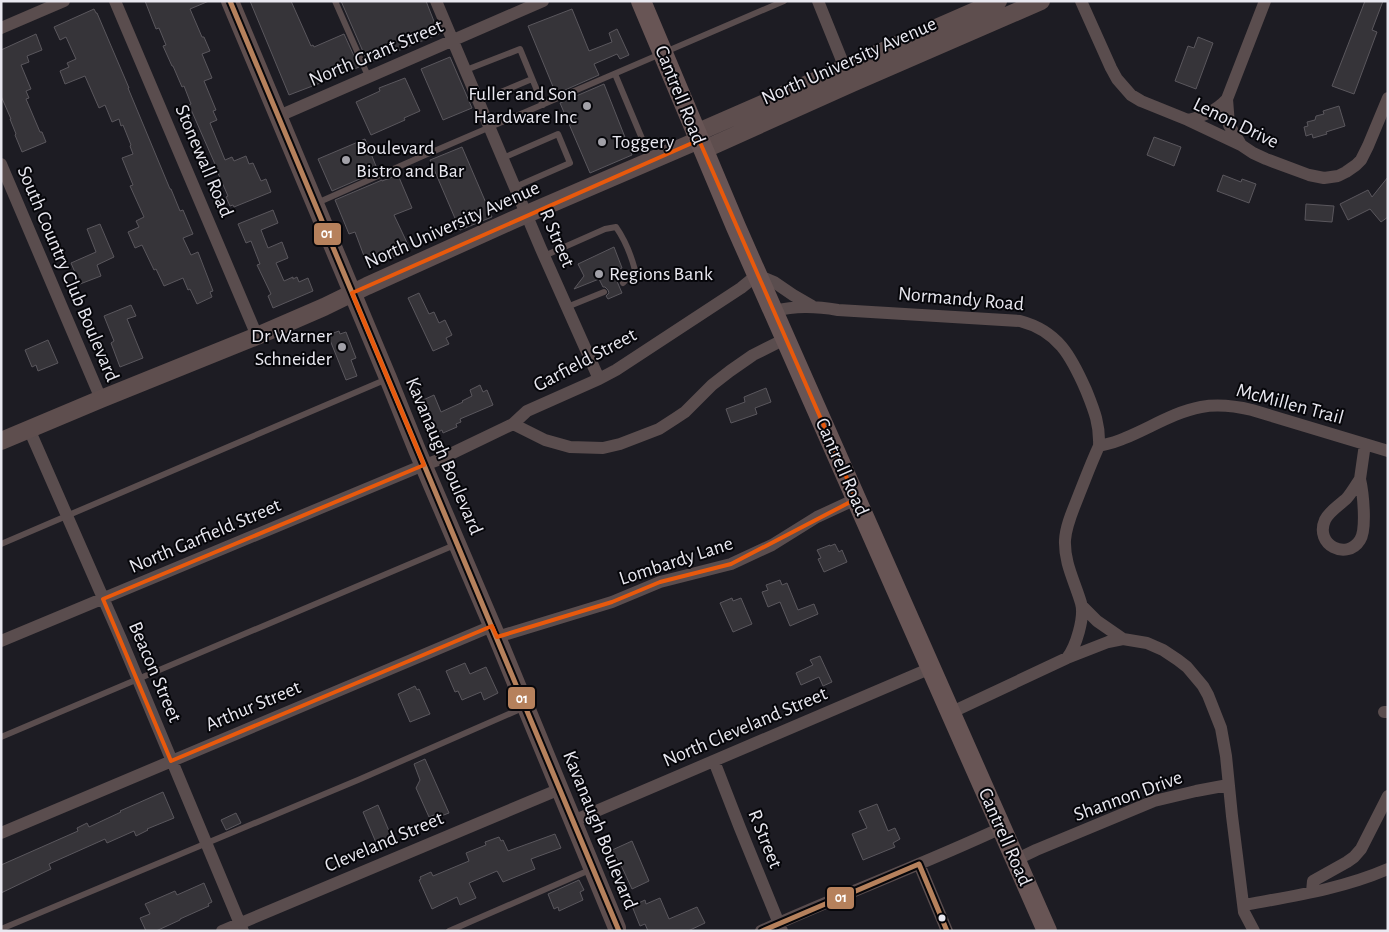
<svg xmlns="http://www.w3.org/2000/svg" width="1389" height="932" font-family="'Alegreya Sans',sans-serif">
<rect width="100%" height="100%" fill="#1d1c23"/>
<path fill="#363439" stroke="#5a575d" d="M145,1H209L190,9L202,37H204L210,51L202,54L212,78L204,81L216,110L213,111L217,120L210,123L225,160L232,157L234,161L246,156L249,164L253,163L261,181L266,179L271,192L234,207L233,205L230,206L226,197L228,196L217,171H218L189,105L191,104L184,86L182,87L173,66H172L163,46L166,45L159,28L156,29Z
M250,1H291L311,46L313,45L314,47L344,34L359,67L350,71L348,66L322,77L323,82L289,95Z
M341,1H426L439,34L368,63Z
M1365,1H1383L1372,30L1377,32L1354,94L1332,86Z
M94,9L96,13H97L129,88H128L170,189H171L180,211L183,210L193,234L183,238L191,255L198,252L213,291L210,292L212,297L197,304L190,289L188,290L183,278L164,286L156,269L154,270L142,245L135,248L128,232L139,227L136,221L144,217L130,186L133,185L122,158L133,154L130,146L131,145L123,125L121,126L119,119L112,122L105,105L99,108L85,76L65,84L60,71L69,67L67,63L76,59L66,37L60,40L54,27Z
M572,9L589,51L612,42L609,33L617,29L629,55L620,59L617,54L594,64L599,75L556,94L528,26Z
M36,34L42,50L27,56L29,62L21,65L31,89L26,91L29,98L26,99L40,132H42L46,142L22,152L15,135L16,134L10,119H11L1,96V50Z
M1198,37L1213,43L1196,89L1175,81L1188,46L1194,48Z
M450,57L472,108L443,120L421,69Z
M405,78L420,111L404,118L405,120L371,135L356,102L380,91L379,88Z
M604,84L632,155L590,173L560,103Z
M1339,106L1345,126L1326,132L1327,134L1313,138L1312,134L1306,136L1304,127L1308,126L1307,122L1315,120L1316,116L1324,114L1323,111Z
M1154,137L1181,147L1174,166L1147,155Z
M365,139L378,171L332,191L318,159Z
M462,147L492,217L460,230L430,160Z
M398,175L412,208L394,215L410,249L382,262L367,258L364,256L355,232L349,234L335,200L382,180V181Z
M1223,175L1241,182L1242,179L1256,184L1249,203L1217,191Z
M1388,177V217L1381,222L1370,209L1348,220L1340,204L1368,190L1372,197Z
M1306,204L1334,206L1332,222L1305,220Z
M273,210L278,223L261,230L268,248L282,242L288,258L276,263L284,281L293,277V279L297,277L299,282L308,278L313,291L273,308L268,296L271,294L257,265L260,264L251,241L246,243L238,224Z
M100,224L114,257L97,265L101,276L80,284L71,263L96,252L87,229Z
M614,247L622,268L613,272L622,293L608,299L606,296L609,293L608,290L605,287H603L599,279L574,289L584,276L578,264Z
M419,293L429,314L434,312L439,323L445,320L452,335L446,338L449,344L433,351L408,298Z
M131,305L136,316L127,319L143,358L120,367L111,343L114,341L104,316Z
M339,331L340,334L346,332L356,358L351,360L357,376L346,380L328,335Z
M48,340L58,363L38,371L36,365L32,367L25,350Z
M480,385L483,392L487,390L493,405L460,419L461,422L456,424L457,427L443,433L442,430L436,433L421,401L434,395L441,412L463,402L462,401L472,396L470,390Z
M766,388L771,402L755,408L757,414L731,423L726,409L745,402L744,397Z
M835,544L839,552L842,550L847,562L824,572L818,559L821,558L817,550L830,545V546Z
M780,580L782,585L787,583L798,610L814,604L818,614L790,626L780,602L768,607L762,592L768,590L766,585Z
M732,598L733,601L741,598L752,624L733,632L720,603Z
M820,656L832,682L823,686L819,677L801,685L796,673L813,665L810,660Z
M465,663L470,674L486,667L498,693L484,700L481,692L462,700L458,691L455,692L446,671Z
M415,686L417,690L419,689L430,714L410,722L398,694Z
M425,759L449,813L441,816L439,813L429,817L416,788L420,780L414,764Z
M163,792L174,818L147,829L148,830L136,836L134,831L107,843L105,839L49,864L51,869L1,893V865L78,831L77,828L87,823L89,827L121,812L120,811Z
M877,804L888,831L895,828L900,839L893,843L895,847L863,860L852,834L867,828L859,811Z
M378,805L392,838L377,845L363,812Z
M236,813L241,823L226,830L221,820Z
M555,834L561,848L531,859L535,869L503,882L497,871L469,883L476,898L460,905L457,897L432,909L419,880L421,879L420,877L431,872L433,876L469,861L466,853L486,845L485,842L499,837L501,841L503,840L508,851Z
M632,841L649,881L632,889L620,863H619L617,858L614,859L610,851Z
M579,880L584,890L580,892L583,900L559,911L558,907L554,909L548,894Z
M204,883L212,902L208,904L209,906L180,919V920L156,931H146L140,918L150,914L145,904L175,891L177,895Z
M660,898L669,919L697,907L705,923L688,931H648L645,924L640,926L632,906L645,900L646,904Z"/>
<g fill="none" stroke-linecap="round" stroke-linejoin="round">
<path stroke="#5a4d4e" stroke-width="6" d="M335,1L368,76
M466,70L520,49L543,105
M615,74L651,160
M479,101L532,79
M503,158L558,134L570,163L515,187
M317,203L425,155L784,1
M544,256L605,229L616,227C625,240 631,255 635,270L623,283
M567,307L604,292
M1,544L387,379
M1,737L457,544
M1,929L358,780L525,707
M449,931L592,869"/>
<path stroke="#5a4d4e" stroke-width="12" d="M115,1L257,336
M436,1L541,249L599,379
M818,1L845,68
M1081,1L1111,68L1117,79L1131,95L1141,101L1188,120L1241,145L1253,153L1266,159L1309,175L1324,178L1338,176L1346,172L1356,165L1361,160L1368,146L1388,98
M1,28L64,1
M279,116L543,1
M1188,120C1203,116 1216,111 1227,99
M1240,143L1229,125L1227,99L1265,1
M1,164L101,399
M773,311C796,306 814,306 838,310L1020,321C1058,331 1071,356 1086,390C1094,410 1100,424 1099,446C1092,461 1086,477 1080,492C1074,508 1066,524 1065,540C1064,563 1075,582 1081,603C1085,617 1076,647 1067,658
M513,424L545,440L570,447L603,448L620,444L659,429L676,418L685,412L712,385L730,371L753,355L785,339
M29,429L121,639L243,931
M1099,446C1108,444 1117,442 1125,438C1150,428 1174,412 1201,407C1218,404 1235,406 1252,410L1388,451
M1360,479C1363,492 1367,529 1360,540C1347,561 1314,545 1325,520C1329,511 1340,505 1347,498C1352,492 1356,485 1360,479Z
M1360,479L1365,444
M1082,606L1097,621L1123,639
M497,637L612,602L660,582L731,564L772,545L817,517L856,499
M1,641L414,469L438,460L513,424L527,411L599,379L616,370L741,288L757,275L774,282L793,295L812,306
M1384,712H1388
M950,713L1067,658L1108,642L1123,639L1147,643L1163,650L1178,660L1187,667L1203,686L1208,695L1221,728L1226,756L1232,816L1244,912L1254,931
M714,761L740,828L782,931
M573,821L931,668
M1,833L492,626
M1015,860L1036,850L1154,801L1196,791L1228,785
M919,864L947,931
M1312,892L1313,881L1347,862L1354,857L1361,849L1388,796
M1244,905C1293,896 1342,889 1388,869
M222,931L560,789
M761,931C840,895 922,865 1001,828"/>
<path stroke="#5e4e4e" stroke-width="18" d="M230,1L388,378L417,450L497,637L617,928
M696,133L998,1
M703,150L852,83L1041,1
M1,441L101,399L257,336L324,307L367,286L513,220L699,140"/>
<path stroke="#685555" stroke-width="20" d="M641,1L736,227L1047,931"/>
<defs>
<path id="bus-1" d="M230,1L619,931
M919,864L947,931
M762,931L919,864"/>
</defs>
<use href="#bus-1" stroke="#06060a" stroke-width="9"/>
<use href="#bus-1" stroke="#b6815c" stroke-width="5"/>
</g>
<path fill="none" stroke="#e8590c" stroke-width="4" stroke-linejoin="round" d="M699,140L856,499L731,564L660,582L612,602L497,637L492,626L171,761L103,599L424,465L352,293Z"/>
<g fill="#a2a1a8" stroke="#06060a" stroke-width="2">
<circle cx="587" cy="106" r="5"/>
<circle cx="602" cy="142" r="5"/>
<circle cx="346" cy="160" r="5"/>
<circle cx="599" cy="274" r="5"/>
<circle cx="342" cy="347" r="5"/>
</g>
<circle fill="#e9e8f0" stroke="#06060a" stroke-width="2" cx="942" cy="918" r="4.5"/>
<g text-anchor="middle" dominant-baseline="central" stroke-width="4" stroke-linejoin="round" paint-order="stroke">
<g font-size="20" fill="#e9e8f0" stroke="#06060a">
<text transform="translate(376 53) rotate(-23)">North Grant Street</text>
<text transform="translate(849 61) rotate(-24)">North University Avenue</text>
<text transform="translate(680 95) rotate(68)">Cantrell Road</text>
<text transform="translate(1236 123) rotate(26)">Lenon Drive</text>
<text transform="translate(204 161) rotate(67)">Stonewall Road</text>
<text transform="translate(452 225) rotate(-24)">North University Avenue</text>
<text transform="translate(557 238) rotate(67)">R Street</text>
<text transform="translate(68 274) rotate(67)">South Country Club Boulevard</text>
<text transform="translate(961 299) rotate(5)">Normandy Road</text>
<text transform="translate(585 360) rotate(-28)">Garfield Street</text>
<text transform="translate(1290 404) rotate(15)">McMillen Trail</text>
<text transform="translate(444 456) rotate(67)">Kavanaugh Boulevard</text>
<text transform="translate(842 467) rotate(66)">Cantrell Road</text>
<text transform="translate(205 536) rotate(-23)">North Garfield Street</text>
<text transform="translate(676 561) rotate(-18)">Lombardy Lane</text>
<text transform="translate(155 672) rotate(67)">Beacon Street</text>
<text transform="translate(253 706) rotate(-23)">Arthur Street</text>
<text transform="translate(745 727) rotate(-23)">North Cleveland Street</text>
<text transform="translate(1128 796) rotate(-20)">Shannon Drive</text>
<text transform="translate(600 830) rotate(68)">Kavanaugh Boulevard</text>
<text transform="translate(1005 837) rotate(66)">Cantrell Road</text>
<text transform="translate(765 839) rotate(68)">R Street</text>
<text transform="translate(384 842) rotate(-23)">Cleveland Street</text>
</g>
<g font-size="20" fill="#e9e8f0" stroke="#06060a" text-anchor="start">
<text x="577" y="94" text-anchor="end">Fuller and Son<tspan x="577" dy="23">Hardware Inc</tspan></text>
<text x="612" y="142">Toggery</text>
<text x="356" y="148">Boulevard<tspan x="356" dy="23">Bistro and Bar</tspan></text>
<text x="609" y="274">Regions Bank</text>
<text x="332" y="336" text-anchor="end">Dr Warner<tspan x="332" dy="23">Schneider</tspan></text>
</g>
</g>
<g stroke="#06060a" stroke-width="2">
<rect x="313" y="222" width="29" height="24" rx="5" fill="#b6815c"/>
<rect x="507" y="686" width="29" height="24" rx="5" fill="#b6815c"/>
<rect x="826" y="886" width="29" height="24" rx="5" fill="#b6815c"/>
</g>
<g font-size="14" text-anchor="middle" font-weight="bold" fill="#fff">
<text x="327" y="238">01</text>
<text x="522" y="703">01</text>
<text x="841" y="902">01</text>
</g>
<rect width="1389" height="932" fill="none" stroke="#e9e8f0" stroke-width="5"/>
</svg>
